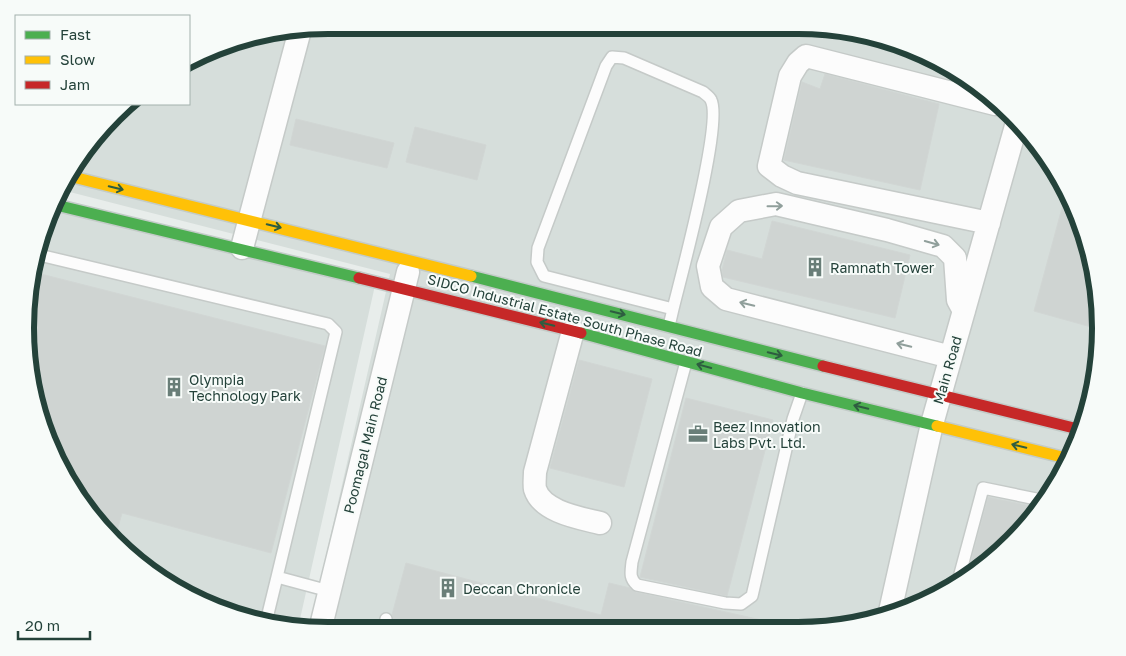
<svg xmlns="http://www.w3.org/2000/svg" width="1126" height="656" font-family="'Golos Text',sans-serif">
<rect width="100%" height="100%" fill="#e8edeb"/>
<path fill="#d6dedb" d="M328,25L818,26L896,41L966,76L1050,159L1095,269V387L1050,496L1012,542L950,590L895,615L818,630H309L390,274L62,190L76,159L128,104H189V63L231,41Z
M57,201L376,281L298,628L231,615L160,580L88,513L41,426L26,348L35,249Z"/>
<path fill="#cfd4d2" stroke="#d1d6d4" d="M825,74L939,104L920,190L784,160L802,82L820,89Z
M296,119L394,143L387,168L290,145Z
M415,127L486,145L477,180L406,162Z
M1065,197L1095,269V328L1034,311Z
M772,221L910,255L895,318L723,277L722,270L727,250L762,259Z
M33,272L325,346L271,553L122,513L115,538L88,513L41,426L26,348Z
M579,360L652,379L624,487L550,468Z
M686,398L773,420L727,596L640,577Z
M988,497L1040,508L1012,542L967,577Z
M406,563L601,615L609,583L630,588L636,592L775,623L774,630H392L393,620L392,615Z"/>
<g fill="none" stroke-linecap="round" stroke-linejoin="round">
<defs>
<path id="lane" d="M35,254L328,324L336,332L277,577
M669,326L673,309C681,276 723,123 711,100C710,97 705,94 703,92L624,58L612,57L606,66L538,248L537,262L544,276L673,309
M686,362L632,562C631,572 629,578 637,585L725,603L741,604L752,596L793,419L802,393
M957,585L983,488L1046,501
M266,622L277,577L329,591
M384,630L386,619"/>
<path id="street" d="M989,223L797,183L782,176L769,166L790,76L798,63L806,56L995,104
M242,248L300,30
M573,331L535,472C535,477 534,484 535,489C542,512 580,518 600,523
M951,357L726,299L712,287L708,266L721,227L739,211L776,204L887,230L943,246L955,258L958,300L964,311
M889,616L932,424L1016,126
M320,630L408,272"/>
<path id="fast" d="M56,205L359,278
M471,276L823,366
M581,333L802,393L937,426"/>
<path id="slow" d="M69,176L471,276
M937,426L1066,458"/>
<path id="jam" d="M359,278L581,333
M823,366L1078,429"/>
</defs>
<use href="#lane" stroke="#c5cac8" stroke-width="14"/>
<use href="#street" stroke="#c5cac8" stroke-width="25"/>
<use href="#fast" stroke="#c3cbc8" stroke-width="14"/>
<use href="#slow" stroke="#c3cbc8" stroke-width="14"/>
<use href="#jam" stroke="#c3cbc8" stroke-width="14"/>
<use href="#lane" stroke="#fcfcfc" stroke-width="11"/>
<use href="#street" stroke="#fcfcfc" stroke-width="22"/>
<use href="#fast" stroke="#4caf50" stroke-width="11"/>
<use href="#slow" stroke="#ffc107" stroke-width="11"/>
<use href="#jam" stroke="#c62828" stroke-width="11"/>
</g>
<defs><path id="oneway-shaft" d="M-6 0H5M1.5-3L5.5 0L1.5 3" fill="none" stroke-width="1.6" stroke-linecap="round" stroke-linejoin="round" transform="scale(1.25)"/></defs>
<g stroke="#2e5d40">
<use href="#oneway-shaft" transform="translate(116 188) rotate(14)"/>
<use href="#oneway-shaft" transform="translate(274 226) rotate(14)"/>
<use href="#oneway-shaft" transform="translate(618 313) rotate(14)"/>
<use href="#oneway-shaft" transform="translate(547 324) rotate(-166)"/>
<use href="#oneway-shaft" transform="translate(775 354) rotate(14)"/>
<use href="#oneway-shaft" transform="translate(704 366) rotate(-165)"/>
<use href="#oneway-shaft" transform="translate(861 407) rotate(-166)"/>
<use href="#oneway-shaft" transform="translate(1019 446) rotate(-166)"/>
</g>
<g stroke="#909f9b">
<use href="#oneway-shaft" transform="translate(775 206) rotate(-1)"/>
<use href="#oneway-shaft" transform="translate(932 243) rotate(16)"/>
<use href="#oneway-shaft" transform="translate(747 304) rotate(-166)"/>
<use href="#oneway-shaft" transform="translate(904 345) rotate(-166)"/>
</g>
<defs>
<symbol id="building-bare" viewBox="-9 -9 18 18"><path d="M-4-6H4V6H1V3H-1V6H-4ZM-2.5-4.3h1.7v1.8h-1.7ZM.8-4.3h1.7v1.8H.8ZM-2.5-1h1.7V.8h-1.7ZM.8-1h1.7V.8H.8Z" fill="#697e78" stroke="#f7fbf9" stroke-width="2.5" paint-order="stroke"/></symbol>
<symbol id="office-bare" viewBox="-9 -9 18 18"><path d="M-6-3h4V-5.5h4V-3h4V5H-6ZM-1-4.5V-3h2v-1.5ZM-6 0V1H6V0Z" fill="#697e78" stroke="#f7fbf9" stroke-width="2.5" paint-order="stroke"/></symbol>
</defs>
<g fill-rule="evenodd">
<use href="#building-bare" x="801" y="253" width="28" height="28"/>
<use href="#building-bare" x="160" y="373" width="28" height="28"/>
<use href="#office-bare" x="684" y="420" width="28" height="28"/>
<use href="#building-bare" x="434" y="574" width="28" height="28"/>
</g>
<g text-anchor="middle" dominant-baseline="central" stroke-width="4" stroke-linejoin="round" paint-order="stroke">
<g font-size="14" fill="#24423a" stroke="#f7fbf9" text-anchor="start">
<text x="830" y="267">Ramnath Tower</text>
<text x="189" y="379">Olympia<tspan x="189" dy="16">Technology Park</tspan></text>
<text x="713" y="426">Beez Innovation<tspan x="713" dy="16">Labs Pvt. Ltd.</tspan></text>
<text x="463" y="588">Deccan Chronicle</text>
</g>
<g font-size="14" fill="#24423a" stroke="#f7fbf9">
<text transform="translate(565 315) rotate(15)">SIDCO Industrial Estate South Phase Road</text>
<text transform="translate(947 370) rotate(-74)">Main Road</text>
<text transform="translate(365 445) rotate(-76)">Poomagal Main Road</text>
</g>
</g>
<path d="M0 0H1126V656H0ZM328 34H798A294 294 0 0 1 1092 328V328A294 294 0 0 1 798 622H328A294 294 0 0 1 34 328V328A294 294 0 0 1 328 34Z" fill="#f7fbf9" fill-rule="evenodd"/>
<path fill="none" stroke="#24423a" stroke-width="6" d="M328 34H798A294 294 0 0 1 1092 328V328A294 294 0 0 1 798 622H328A294 294 0 0 1 34 328V328A294 294 0 0 1 328 34Z"/>
<rect x="15" y="15" width="175" height="90" fill="#f7fbf9" stroke="#a3b1ad"/>
<rect x="25" y="31" width="25" height="8" fill="#4caf50" stroke="#a3b1ad"/>
<text x="60" y="40" font-size="15" fill="#24423a">Fast</text>
<rect x="25" y="56" width="25" height="8" fill="#ffc107" stroke="#a3b1ad"/>
<text x="60" y="65" font-size="15" fill="#24423a">Slow</text>
<rect x="25" y="81" width="25" height="8" fill="#c62828" stroke="#a3b1ad"/>
<text x="60" y="90" font-size="15" fill="#24423a">Jam</text>
<path d="M18 631v8h72v-8" fill="none" stroke="#24423a" stroke-width="2.5"/>
<text x="25" y="631" font-size="15" fill="#24423a" stroke="#f7fbf9" stroke-width="4" paint-order="stroke">20 m</text>
</svg>
